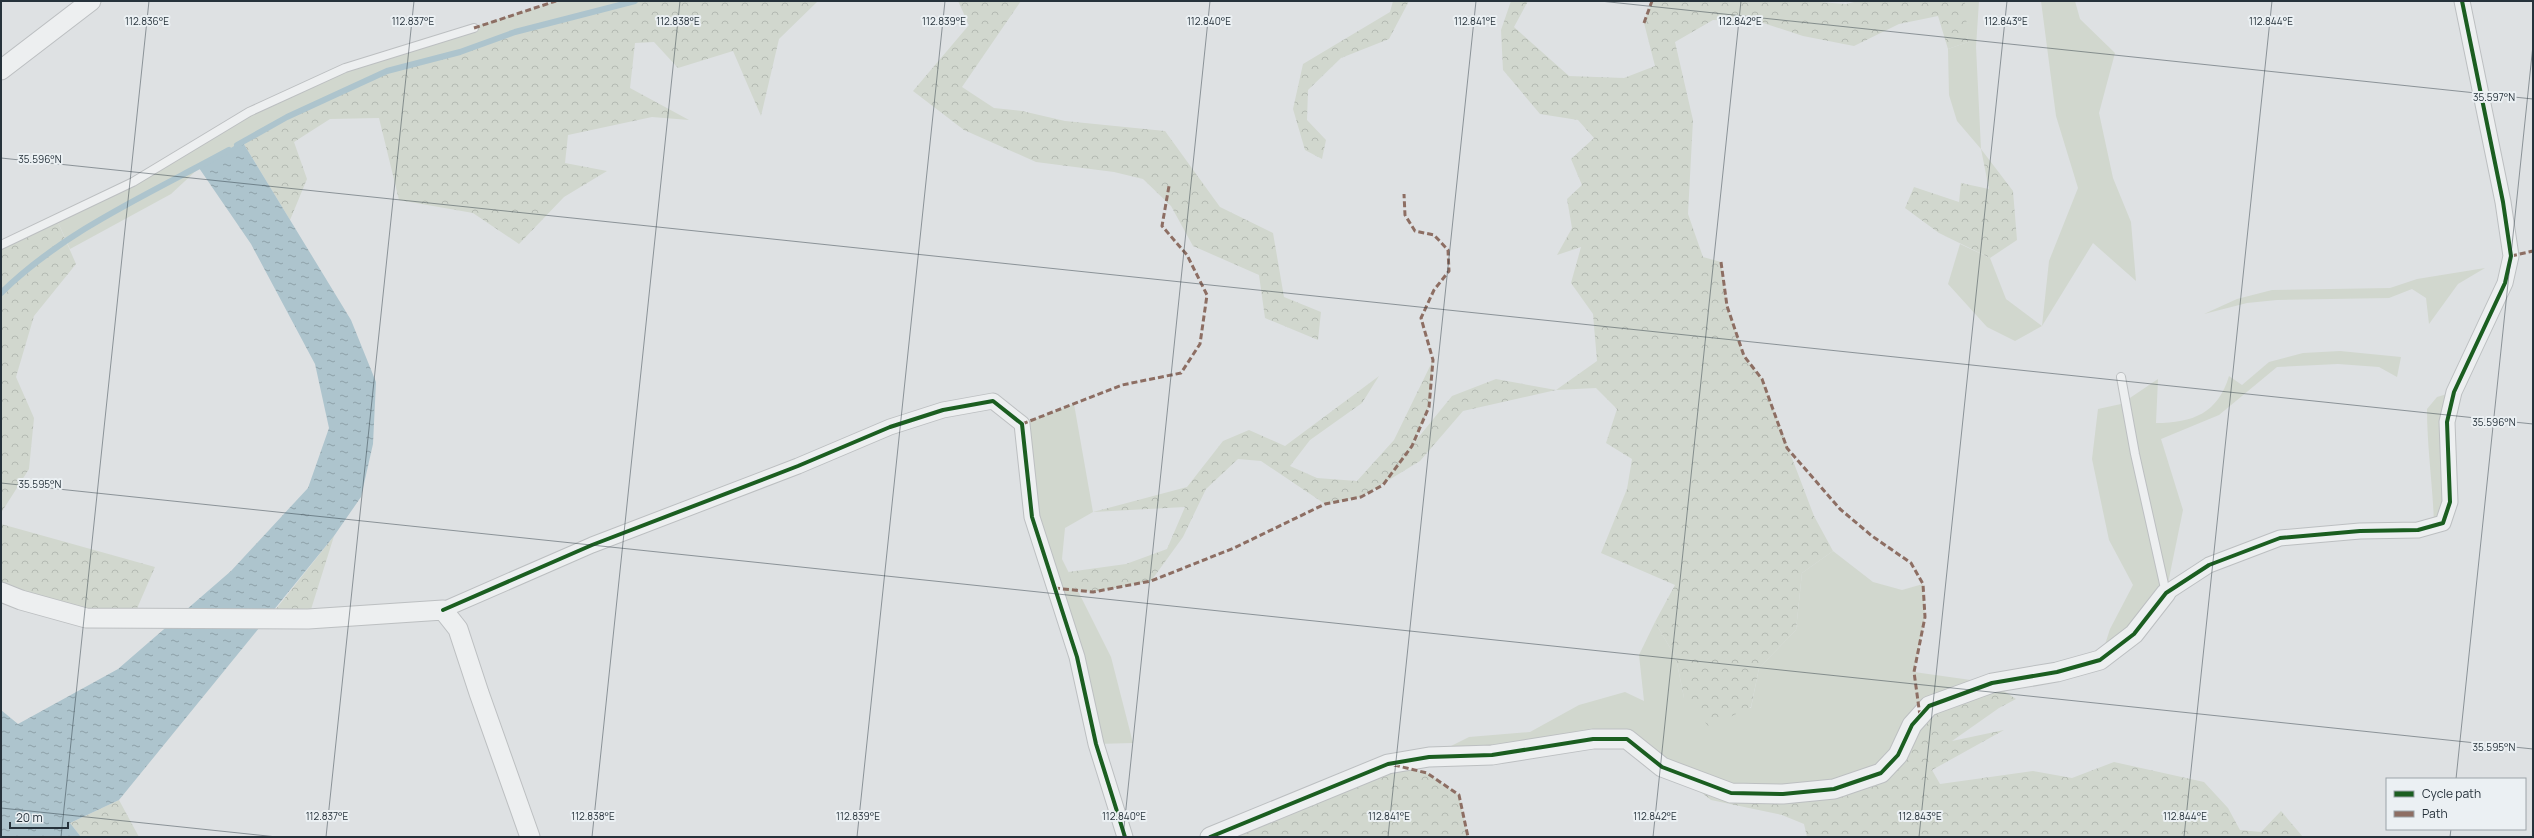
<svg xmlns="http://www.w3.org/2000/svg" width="2534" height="838" font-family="Manrope,sans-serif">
<defs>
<pattern id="forest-crowns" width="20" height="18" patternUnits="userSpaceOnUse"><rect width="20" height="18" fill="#d1d7ce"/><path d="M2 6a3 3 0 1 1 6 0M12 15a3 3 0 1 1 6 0" fill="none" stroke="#b3b9b2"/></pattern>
<pattern id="water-ripples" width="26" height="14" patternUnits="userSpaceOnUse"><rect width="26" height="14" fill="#adc4cd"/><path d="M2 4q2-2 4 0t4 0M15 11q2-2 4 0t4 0" fill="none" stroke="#8da0a8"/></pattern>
</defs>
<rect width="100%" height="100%" fill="#dee1e3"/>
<path fill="#d1d7ce" d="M556,1H635L515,32L460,52L387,71L287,117L222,154L199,168L171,194L70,249L56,218L133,182L249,112L345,68Z
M1963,1H1979L1976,47L1981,149L1957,121L1949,95L1948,49L1968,42Z
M2041,1H2075L2080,19L2115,53L2099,113L2113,178L2131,222L2136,281L2093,243L2042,326L2015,341L1987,327L1948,284L1960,244L1990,258L2006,299L2042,326L2049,261L2078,188L2056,116Z
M2485,268L2458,284L2429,324L2426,298L2412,289L2389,298L2277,300L2247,303L2204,314L2237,299L2272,290L2390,288L2417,279Z
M2340,351L2401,357L2397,377L2379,367L2338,364L2277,367L2219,415L2161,439L2183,510L2166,593L2100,660L2110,629L2133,585L2109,540L2092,459L2098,409L2121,404L2158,379L2156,423C2193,423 2218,413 2229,376L2242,385L2269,362L2303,353Z
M2454,392L2450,502L2434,525C2433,486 2427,448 2427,409L2437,397Z
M1074,404L1093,512L1065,528L1062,559L1111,657L1133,743L1096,744L1051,579L1022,424Z
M1833,551L1873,582L1902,590L1923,584L1925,617L1914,672L1992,683L1898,755L1834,789L1731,793L1626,739L1429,757L1469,737L1530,732L1579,705L1625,692L1644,701L1639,655L1655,622L1676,658L1684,698L1751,708L1759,668L1796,630L1802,573Z"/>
<path fill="url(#forest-crowns)" d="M635,1H818L779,39L761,116L733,51L678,68L654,42L635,43L630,88L689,120L652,117L568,135L565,163L607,171L564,197L519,244L473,213L399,200L379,118L330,119L294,142L307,179L290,220L242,141L287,117L387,71L460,52L515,32Z
M958,1H1021L962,87L994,108L1022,111L1065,121L1165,131L1220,207L1273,233L1284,297L1321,312L1318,340L1265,318L1259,275L1193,246L1171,206L1143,179L1114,172L1036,162L964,130L913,91L969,25Z
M1393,1H1409L1389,39L1341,58L1308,90L1307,120L1326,140L1322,159L1305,150L1293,109L1303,64L1390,12Z
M1511,1H1528L1514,27L1569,76L1624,78L1655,66L1644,23L1652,1H1805L1846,4L1858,1H1963L1965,3L1968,42L1948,49L1938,16L1899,24L1854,46L1803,36L1760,22L1713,20L1675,42L1693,120L1688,214L1703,257L1721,262L1727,306L1744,356L1762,379L1814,516L1833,551L1802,573L1796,630L1759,668L1751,707L1709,727L1684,698L1676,658L1655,622L1675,585L1601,553L1627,489L1632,459L1606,443L1617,409L1596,388L1556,390L1463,411L1420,461L1361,497L1325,504L1261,461L1238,459L1206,489L1183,537L1151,581L1093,592L1076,590L1068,572L1126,564L1167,549L1185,507L1093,512L1187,487L1223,441L1249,430L1285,446L1379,376L1362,403L1310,440L1290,466L1317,478L1357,481L1394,440L1433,360L1429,407L1413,444L1452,396L1496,379L1556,390L1597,361L1593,314L1571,283L1581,247L1557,255L1572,228L1567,199L1582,185L1571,159L1594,138L1578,120L1540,114L1503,70L1501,30Z
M1981,149L2013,191L2017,240L1990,258L1939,233L1905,208L1914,187L1959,202L1961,183L1989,189Z
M56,218L76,264L34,316L16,377L34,418L29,469L1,513V245Z
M1,524L155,567L132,620L1,592Z
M334,536L308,619H268Z
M1992,683L2016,699L1999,708L1952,741L2004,730L1932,770L1940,784L2033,771L2072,778L2114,762L2204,782L2228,808L2240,830L2261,832L2281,811L2303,837H1807L1804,824L1782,815L1711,800L1679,775L1783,794L1881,773L1912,725Z
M1388,764L1427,773L1459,795L1468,837H1210Z
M119,800L139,837H81L70,823Z"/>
<path fill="url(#water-ripples)" d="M242,141L351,320L376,382L373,444L361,497L334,536L119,800L70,823L81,837H1V710L18,724L118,669L231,571L308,488L329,428L315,364L251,244L199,168Z"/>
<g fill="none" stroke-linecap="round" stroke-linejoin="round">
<path stroke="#adc4cd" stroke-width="6" d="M237,145L287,117L387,71L460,52L515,32L635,1
M1,293C65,230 151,193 229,150"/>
<defs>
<path id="service" d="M1,245L133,182L249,112L345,68L474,28
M2121,377L2135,454L2166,593"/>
<path id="minor" d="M2166,593L2209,565L2280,538L2360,531L2418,530L2443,523L2450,502L2447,422L2454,392L2505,283L2511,256L2503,202L2462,1
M443,610L592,545L798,466L890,427L943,410L993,401L1022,424L1032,517L1077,657L1096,744L1125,837"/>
<path id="tertiary" d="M1,70L91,1
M1,592L21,600L86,618L308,619L443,610L458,629L479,693L530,837
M1210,837L1388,764L1429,757L1492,755L1593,739H1627L1662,767L1731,793L1783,794L1834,789L1881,773L1898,755L1912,725L1929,706L1992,683L2057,672L2100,660L2134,634L2166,593"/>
</defs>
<use href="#service" stroke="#bcbfc1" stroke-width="10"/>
<use href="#minor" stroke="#bcbfc1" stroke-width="17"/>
<use href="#tertiary" stroke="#bcbfc1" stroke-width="21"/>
<use href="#service" stroke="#edeff0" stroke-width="8"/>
<use href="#minor" stroke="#edeff0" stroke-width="15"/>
<use href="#tertiary" stroke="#edeff0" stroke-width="19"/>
<path stroke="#8d6e63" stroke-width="3" stroke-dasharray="6 3" stroke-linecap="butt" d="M1644,23L1652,1
M474,28L556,1
M2511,256L2533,251
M1721,262L1727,306L1744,356L1762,379L1787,448L1840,509L1872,536L1911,563L1923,584L1925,617L1914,672L1920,716
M1022,424L1122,385L1181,373L1200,344L1207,295L1187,255L1162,226L1169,186
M1054,588L1093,592L1151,581L1234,548L1325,504L1361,497L1383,485L1412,446L1429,407L1433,360L1421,318L1434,290L1449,271L1448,250L1434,235L1415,231L1405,215L1404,194
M1394,765L1427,773L1459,795L1468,837"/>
<defs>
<path id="cycleway" d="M443,610L592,545L798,466L890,427L943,410L993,401L1022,424L1032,517L1077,657L1096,744L1125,837
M1210,837L1388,764L1429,757L1492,755L1593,739H1627L1662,767L1731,793L1783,794L1834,789L1881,773L1898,755L1912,725L1929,706L1992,683L2057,672L2100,660L2134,634L2166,593L2209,565L2280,538L2360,531L2418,530L2443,523L2450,502L2447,422L2454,392L2505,283L2511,256L2503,202L2462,1"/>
</defs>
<use href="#cycleway" stroke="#ebf0f3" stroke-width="6"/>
<use href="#cycleway" stroke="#1b5e20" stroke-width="4"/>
</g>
<path fill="none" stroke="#26323b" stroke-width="1" stroke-opacity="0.45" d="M1600,1L2533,99M1,158L2533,424M1,483L2533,749M2456,779L2533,45M1,808L277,837M61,837L149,1M326,837L414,1M592,837L680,1M857,837L945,1M1123,837L1210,1M1388,837L1476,1M1653,837L1741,1M1919,837L2007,1M2184,837L2272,1M2450,837L2451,829"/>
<g font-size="10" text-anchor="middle" fill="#26323b" stroke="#ebf0f3" stroke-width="4" stroke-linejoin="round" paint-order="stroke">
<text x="147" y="25">112.836°E</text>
<text x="413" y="25">112.837°E</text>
<text x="678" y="25">112.838°E</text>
<text x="944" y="25">112.839°E</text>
<text x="1209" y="25">112.840°E</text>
<text x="1475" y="25">112.841°E</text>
<text x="1740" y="25">112.842°E</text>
<text x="2006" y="25">112.843°E</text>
<text x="2271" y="25">112.844°E</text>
<text x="2494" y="101">35.597°N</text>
<text x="40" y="163">35.596°N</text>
<text x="2494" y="426">35.596°N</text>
<text x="40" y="488">35.595°N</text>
<text x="2494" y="751">35.595°N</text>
<text x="327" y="820">112.837°E</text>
<text x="593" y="820">112.838°E</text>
<text x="858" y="820">112.839°E</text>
<text x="1124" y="820">112.840°E</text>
<text x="1389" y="820">112.841°E</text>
<text x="1655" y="820">112.842°E</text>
<text x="1920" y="820">112.843°E</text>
<text x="2185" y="820">112.844°E</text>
</g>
<rect width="2534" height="838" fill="none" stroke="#26323b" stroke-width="4"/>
<rect x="2386" y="778" width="140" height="52" fill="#ebf0f3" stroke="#9ca4a9"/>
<rect x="2394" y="791" width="20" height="6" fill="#1b5e20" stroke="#9ca4a9"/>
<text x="2422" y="798" font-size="12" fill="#26323b">Cycle path</text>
<rect x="2394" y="811" width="20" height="6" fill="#8d6e63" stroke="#9ca4a9"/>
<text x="2422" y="818" font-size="12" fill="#26323b">Path</text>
<path d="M10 822v6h58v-6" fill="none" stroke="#26323b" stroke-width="2"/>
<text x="16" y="822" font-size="12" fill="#26323b" stroke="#ebf0f3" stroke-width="3" paint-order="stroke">20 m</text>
</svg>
